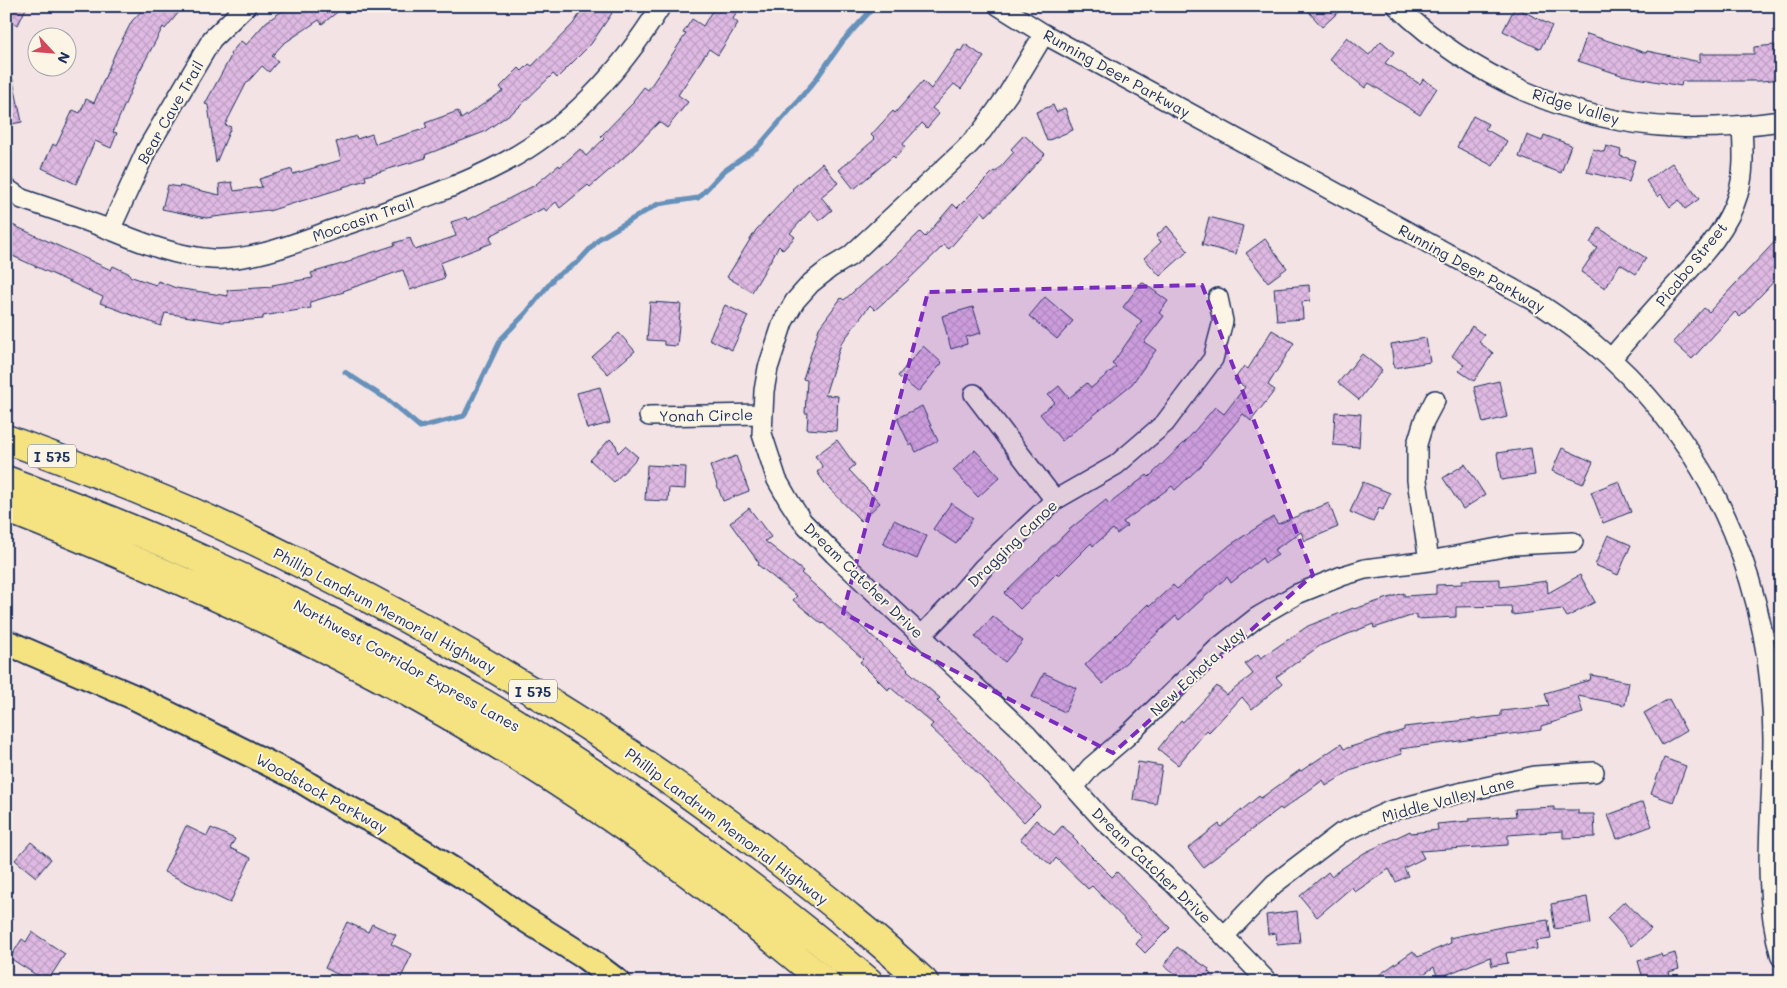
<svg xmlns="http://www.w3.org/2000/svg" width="1787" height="988" font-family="Mali,sans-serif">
<defs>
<pattern id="building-cross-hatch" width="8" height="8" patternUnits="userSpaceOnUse" patternTransform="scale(1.25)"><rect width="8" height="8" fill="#dfb9e2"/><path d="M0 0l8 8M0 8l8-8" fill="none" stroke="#bf9fc4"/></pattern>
</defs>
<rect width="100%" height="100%" fill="#f3e3e4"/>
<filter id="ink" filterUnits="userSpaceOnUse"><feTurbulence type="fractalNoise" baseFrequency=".02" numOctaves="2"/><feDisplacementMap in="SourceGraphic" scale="10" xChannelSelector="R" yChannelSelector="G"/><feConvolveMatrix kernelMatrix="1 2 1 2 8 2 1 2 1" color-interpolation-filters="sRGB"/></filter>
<g filter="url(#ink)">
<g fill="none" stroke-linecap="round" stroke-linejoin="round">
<path stroke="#6691ba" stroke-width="5" d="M345,372L388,400L420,427L464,416L501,339L526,313L555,277L578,262L600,238L658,204L698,198L724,171L758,147L814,82L843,41L875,6"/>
</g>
<path fill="url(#building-cross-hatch)" stroke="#1b2f5e" d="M6,6H27L18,25L6,19Z
M146,6H184L165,29L163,27L138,74L113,132L117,133L111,148L95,141L76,184L42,168L53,144L56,146L73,110L80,113L86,99L94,103L116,51L132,21Z
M290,6H345L322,24L319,20L283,44L272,56L278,61L269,72L262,66L246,84L225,125L231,127L216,163L208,105L205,104L231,56L230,54L241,41L246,45L266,22Z
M585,6H602L612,13L591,44L557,78L553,74L517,109L484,132L425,155L426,158L365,176L366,180L343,187V188L269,211L268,210L206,218L162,209L168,185L179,187L180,186L220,195L219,184L232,182L234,191L262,187L259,179L292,169L293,174L341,160L336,142L356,136L357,139L372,134L375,144L427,128L425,123L458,111L461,119L503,91L500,87L519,68L522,71L529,64L532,66L573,24Z
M715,6H740L733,19L738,23L718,55L709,49L678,95L688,102L667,128L659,122L630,152L590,187L588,185L560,208L556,202L546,211L544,208L490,236L492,243L440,263L445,278L410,290L403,270L343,291L344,292L310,302L311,308L263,316V319L222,322L165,313L161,326L100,303L103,297L6,253V222L111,270L113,266L130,274L129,276L156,285L158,281L176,288L228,296L227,290L273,287L272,285L313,278L311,273L352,261V259L395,245L394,243L410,238L415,250L456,236L451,222L467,217L468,220L535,185L559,165L560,167L580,149L586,156L604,139L601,136L634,102L633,101L644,87L648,90L686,34L683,33L692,19L703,26Z
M1304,6H1345L1322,27Z
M1515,7L1552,26L1540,49L1503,31Z
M1587,34L1646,53L1647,51L1700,62V54H1754V47L1775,45V53L1781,52V79L1762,81H1682L1681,86L1621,75L1578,61Z
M1347,37L1369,55L1381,41L1394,52L1385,63L1420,84L1423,79L1437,88L1420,115L1369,83L1365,88L1329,59Z
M965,44L984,57L961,89L954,84L932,108L939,114L927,128L922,123L903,144L905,147L895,158L893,156L854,189L839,170L875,139L871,135L893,111L895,113L923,81L931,89L958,50L961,51Z
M12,76L22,122L6,125V77Z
M1053,105L1056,112L1065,108L1073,130L1047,141L1036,112Z
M1473,116L1488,124L1485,129L1507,141L1493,166L1457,147Z
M1024,135L1045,154L1013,190L986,216L982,211L949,249L944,245L904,284L875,310L870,305L841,344L825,395L838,396L836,431L807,429L808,413H805L807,380L803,379L819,328L841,298L844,300L886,263L887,264L920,232L925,237L953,204L957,208L994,171L996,172L1014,152L1011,149Z
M1527,135L1542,141L1544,135L1571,145L1561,173L1519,157Z
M1606,146L1621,150L1620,156L1635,160L1629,182L1587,172L1593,149L1604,152Z
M822,163L838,183L821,197L832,210L819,221L810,211L790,233L795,237L783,250L779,246L752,292L727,277L756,230L793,190L792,189Z
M1672,163L1699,199L1685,209L1679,200L1670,207L1661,194L1658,197L1646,181Z
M1209,217L1243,226L1236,254L1202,245Z
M1167,226L1188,251L1160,276L1144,258L1161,242L1156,236Z
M1599,228L1646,258L1636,274L1620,264L1605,288L1581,272L1597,248L1590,243Z
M1781,235V274L1740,317L1735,312L1692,359L1673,342L1704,308L1709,312Z
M1265,239L1287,268L1268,282L1246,253Z
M1142,282L1168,301L1159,313L1164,316L1144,342L1156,350L1132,384L1062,441L1040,414L1055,402L1048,395L1059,386L1069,398L1087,383L1091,388L1116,367L1112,364L1142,321L1123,307Z
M1309,285L1310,301L1302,302L1303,319L1277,321L1274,288Z
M1045,297L1073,321L1057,339L1029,316Z
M650,302L681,304L677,346L664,345V341L647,340Z
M725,305L748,316L732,350L709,339Z
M973,307L981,333L966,337L967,344L951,349L942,316Z
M1472,326L1484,335L1479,342L1493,353L1474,381L1459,371L1464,365L1452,356Z
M1272,330L1294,343L1268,385L1275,390L1251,421L1243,414L1203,462L1204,463L1175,490L1172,486L1123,522L1127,526L1117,534L1113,529L1093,546L1091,543L1059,575L1057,573L1020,609L1004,593L1070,529L1106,500L1109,504L1147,475L1149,477L1186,441L1215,407L1224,414L1245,387L1234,380L1244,366L1248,369Z
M619,333L635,351L608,374L592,357Z
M1426,338L1430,362L1394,368L1391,344Z
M923,346L942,363L918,392L898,376Z
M1362,354L1382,370L1359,400L1338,383Z
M1499,381L1507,417L1483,423L1474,387Z
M600,387L610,423L587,429L577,393Z
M922,406L938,441L916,452L912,444L910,446L897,418Z
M1335,412L1361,414L1359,447L1333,445Z
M610,439L616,445L618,453L625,446L638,457L614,482L590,460Z
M837,440L855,465L849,470L880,503L861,521L827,486L817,472L823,467L815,456Z
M1531,448L1535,475L1501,480L1497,453Z
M1562,448L1593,462L1583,484L1552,471Z
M975,450L1000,477L978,497L953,470Z
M736,456L749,491L723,501L710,466Z
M1465,464L1485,495L1463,509L1443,478Z
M647,465L686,467L685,489L669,488L668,501L645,500Z
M1619,481L1631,512L1603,523L1591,492Z
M1363,482L1390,493L1383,510L1379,508L1373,522L1350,512Z
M951,503L973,518L956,544L933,529Z
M1329,503L1338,527L1305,541L1301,532L1274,550L1278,555L1265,563L1262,558L1231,583L1227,577L1179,620L1176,616L1103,684L1085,665L1148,604L1150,606L1173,585L1177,589L1230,545L1273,517L1278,524Z
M749,508L771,537L765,541L803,571L801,573L879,642L908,669L907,670L940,698L937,701L974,737L1040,806L1024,822L964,759L930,727L933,724L890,687L888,690L860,662L863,659L823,623L822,624L793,600L797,596L758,565L759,563L730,523Z
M894,520L927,536L917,559L883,544Z
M1608,535L1631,545L1618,575L1595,565Z
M1580,575L1595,602L1567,617L1562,609L1512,615L1511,606L1456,607V617L1417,619V614L1374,628L1373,624L1321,645L1276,677L1282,684L1252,709L1242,697L1209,732L1207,730L1178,765L1158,749L1181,720L1183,722L1217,686L1227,695L1253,674L1245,664L1258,654L1261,658L1308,626L1353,608L1354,609L1404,593V596L1436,594V585L1462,584V580L1500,579V587L1547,581L1548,593Z
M993,616L1023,641L1005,662L975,637Z
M1044,673L1076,688L1065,712L1032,697Z
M1591,675L1629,682L1625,705L1578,696L1583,713L1541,726V730L1400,749L1402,754L1353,769L1326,786L1323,780L1282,810L1280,808L1203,867L1188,848L1219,824L1221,827L1259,796L1261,798L1300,770L1301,771L1341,744L1344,749L1404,730V727L1501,716V711L1549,706L1545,693L1590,680Z
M1669,699L1686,731L1662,745L1644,713Z
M1664,758L1686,766L1673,802L1651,794Z
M1138,762L1162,766L1156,804L1133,800Z
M1643,802L1652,826L1617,839L1608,815Z
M1554,807V810H1578V814H1594L1595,837L1563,838V831L1508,835V845L1420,851L1424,858L1404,868L1408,876L1396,882L1389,869L1355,892L1352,887L1317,917L1300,896L1328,872L1331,876L1364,853L1410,831L1411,833L1438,830L1437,824L1469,821V819L1516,816L1515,809Z
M1036,820L1054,835L1062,826L1074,836L1073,838L1112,877L1117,872L1170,928L1145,953L1136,944L1142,937L1092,886L1088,889L1056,858L1051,865L1020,839Z
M186,826L207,836L211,828L235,839L230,848L251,858L230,903L164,872Z
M31,842L51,859L36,877L15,860Z
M1587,897L1591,923L1555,929L1551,904Z
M1625,901L1651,929L1632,946L1607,918Z
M1297,911L1300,943L1277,945L1276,933L1268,934L1266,915Z
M1548,920L1551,939L1536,941L1537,949L1506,953L1508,963L1492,966L1490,957L1438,978L1434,967L1412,982H1369L1413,951L1418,957L1451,943L1449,938L1506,926Z
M347,922L368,932L372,924L396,935L391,944L412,954L399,982H353L325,968Z
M32,932L65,954L47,982L10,958L22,939L26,942Z
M1177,947L1209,969L1208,971L1218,982H1173L1177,976L1164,966Z
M1675,953L1679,969L1669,972L1672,982H1644L1638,961L1661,954L1662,957Z"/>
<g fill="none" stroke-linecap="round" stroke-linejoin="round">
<defs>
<path id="minor" d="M999,6L1044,34L1535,301C1561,318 1587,337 1610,358C1719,458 1772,593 1773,739C1773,812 1760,885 1781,957
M1397,6C1471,77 1572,122 1674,127C1710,129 1746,126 1781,121
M1044,34L1008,94L982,131L964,150L850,256L830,268L811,283L795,301L783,322L768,368L764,391L762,434L777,480L789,501L802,521L834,554L1027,735L1103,820L1173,883L1268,982
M6,188L22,199C52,209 82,219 111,230C145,244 176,256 212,259C256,261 300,241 340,227C395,208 453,190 505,162C570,127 622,69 661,6
M110,230L147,149L212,39L246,6
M1611,359C1631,334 1653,311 1674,287C1699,259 1727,231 1738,194C1745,172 1743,148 1742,126
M974,394L1055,500
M649,416L763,414
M1429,561L1417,480V444L1424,421L1435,400
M921,636L950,606L983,568L1055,500L1116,465L1165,423L1213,359L1223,321L1218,298
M1074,787L1091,767L1125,738L1218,648L1256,618L1297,594L1342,576L1365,569L1429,561L1514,545L1573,542
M1224,936L1274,884L1341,833L1390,811L1459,793L1535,776L1594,772"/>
<path id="major" d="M6,642L134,697L294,776L342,805L384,827L477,885L520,916L585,957L618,982"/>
<path id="highway" d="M6,439C69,462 131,486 192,512C251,538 309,567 366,597C505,670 637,753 762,848C817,891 873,934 924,982
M6,480C77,507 148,534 216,566C307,607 394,654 481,702C521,725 561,752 600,778C693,841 783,909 869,982
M6,508C131,557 253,610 372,673C534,758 686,864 825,982"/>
</defs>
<use href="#minor" stroke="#1b2f5e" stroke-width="22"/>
<use href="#major" stroke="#1b2f5e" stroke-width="28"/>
<use href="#highway" stroke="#1b2f5e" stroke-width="31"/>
<use href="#minor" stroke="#fcf5e5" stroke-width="19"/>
<use href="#major" stroke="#f5e382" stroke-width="24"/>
<use href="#highway" stroke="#f5e382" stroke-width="28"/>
</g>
</g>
<path fill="#7b2cbf" fill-opacity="0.2" stroke="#7b2cbf" stroke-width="4" stroke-dasharray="10 6" stroke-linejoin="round" d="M1202,285L1313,575L1113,753L843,613L928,292Z"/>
<g text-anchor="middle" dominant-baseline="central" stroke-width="4" stroke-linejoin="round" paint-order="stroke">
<g fill="#fcf5e5" stroke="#5e6a86" stroke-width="1">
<rect x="28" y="444.5" width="48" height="23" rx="4"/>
<rect x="509" y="679.5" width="48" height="23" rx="4"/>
</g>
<g font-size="14" font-weight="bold" fill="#1b2f5e">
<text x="52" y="456">I 575</text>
<text x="533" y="691">I 575</text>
</g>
<g font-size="15" fill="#1b2f5e" stroke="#fcf5e5">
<text transform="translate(1117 73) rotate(29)">Running Deer Parkway</text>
<text transform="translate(1576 106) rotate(17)">Ridge Valley</text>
<text transform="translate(170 112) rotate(-60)">Bear Cave Trail</text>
<text transform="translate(363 219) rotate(-19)">Moccasin Trail</text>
<text transform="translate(1691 264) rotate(-51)">Picabo Street</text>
<text transform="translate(1472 268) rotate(29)">Running Deer Parkway</text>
<text transform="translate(706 415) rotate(-1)">Yonah Circle</text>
<text transform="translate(1012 543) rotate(-44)">Dragging Canoe</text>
<text transform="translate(864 580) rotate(44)">Dream Catcher Drive</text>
<text transform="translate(385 610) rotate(28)">Phillip Landrum Memorial Highway</text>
<text transform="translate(407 665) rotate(29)">Northwest Corridor Express Lanes</text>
<text transform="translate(1197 671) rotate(-43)">New Echota Way</text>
<text transform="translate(322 793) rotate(29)">Woodstock Parkway</text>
<text transform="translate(1448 799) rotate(-15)">Middle Valley Lane</text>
<text transform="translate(727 826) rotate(37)">Phillip Landrum Memorial Highway</text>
<text transform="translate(1152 865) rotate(44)">Dream Catcher Drive</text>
</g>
</g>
<rect width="1787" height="988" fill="none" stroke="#fcf5e5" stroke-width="25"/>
<rect x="12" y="12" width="1762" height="963" fill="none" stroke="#1b2f5e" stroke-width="2" filter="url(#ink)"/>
<g transform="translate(52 52) rotate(116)"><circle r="24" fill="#fcf5e5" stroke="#a2a6af"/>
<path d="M0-4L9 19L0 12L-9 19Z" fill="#d1495b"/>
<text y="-8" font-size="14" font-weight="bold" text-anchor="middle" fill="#1b2f5e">N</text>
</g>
</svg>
